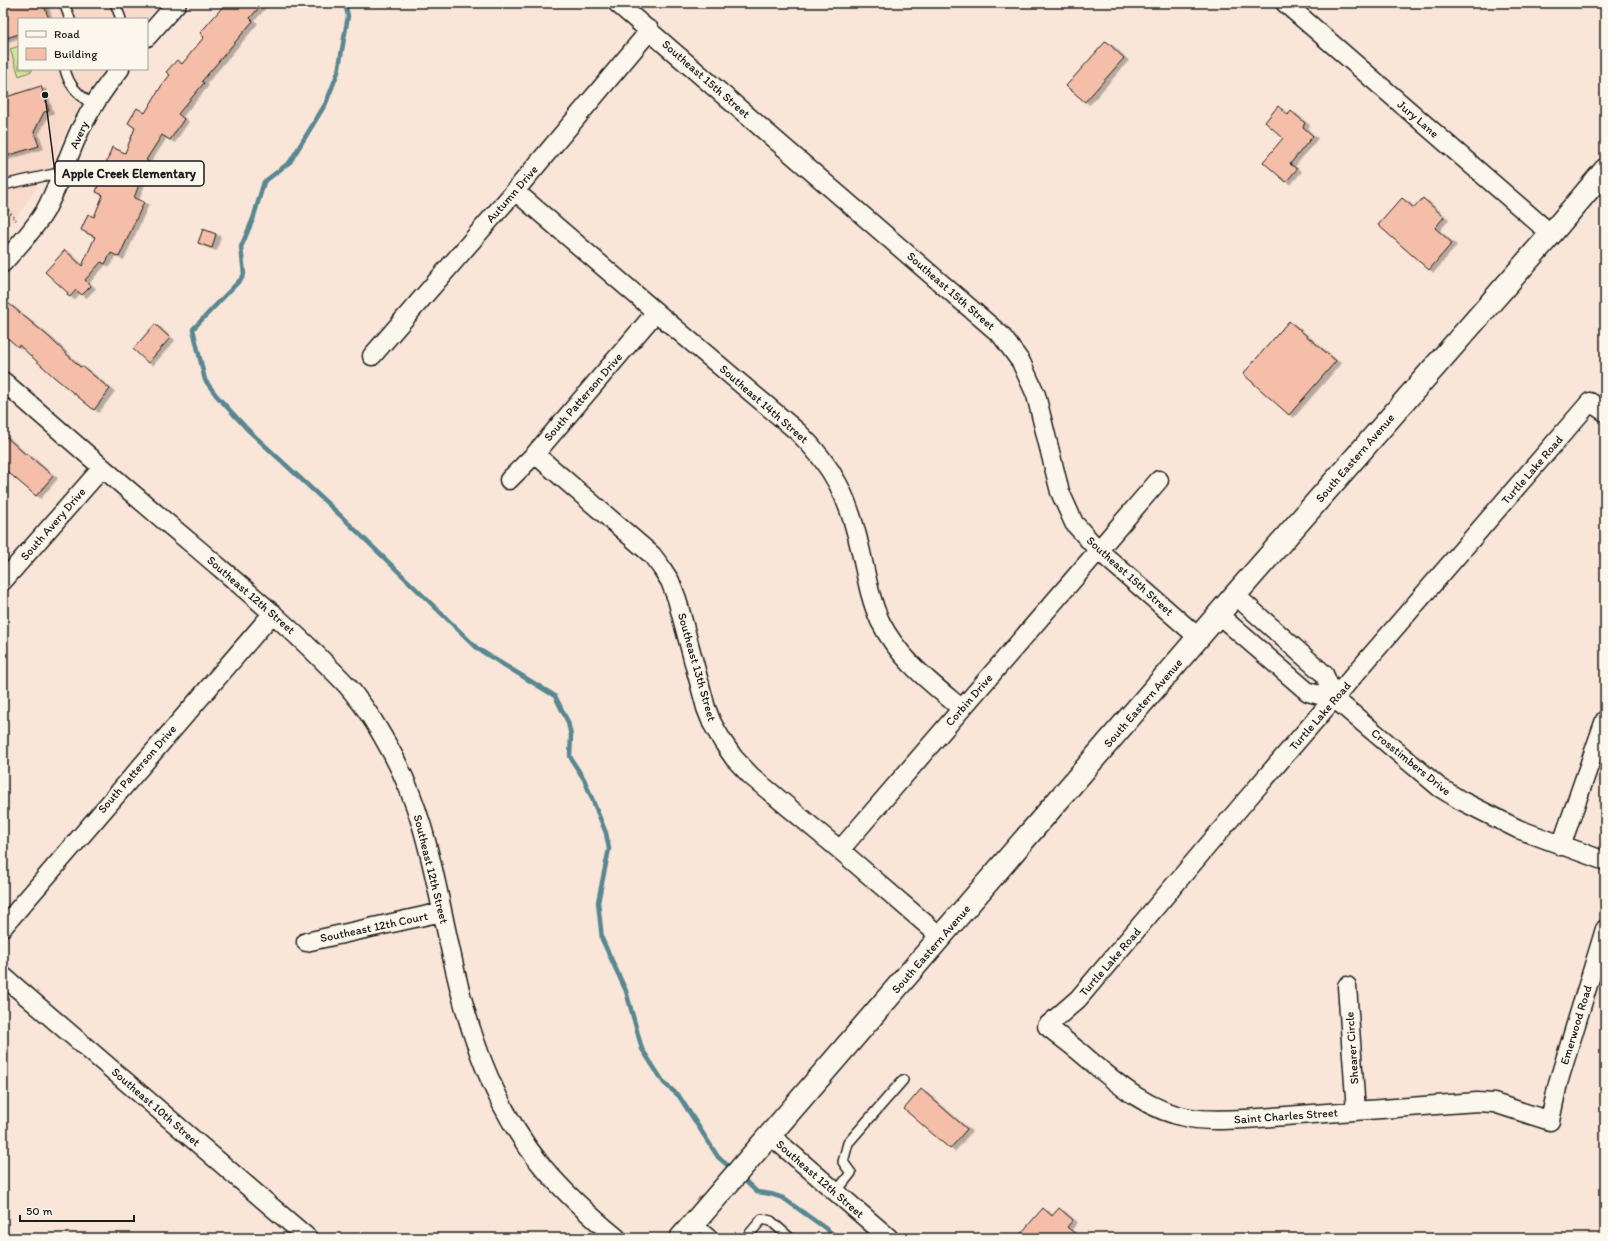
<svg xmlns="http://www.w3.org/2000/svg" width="1608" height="1241" font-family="Itim,sans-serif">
<defs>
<filter id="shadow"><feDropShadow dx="4.5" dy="2.5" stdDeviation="0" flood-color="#0004"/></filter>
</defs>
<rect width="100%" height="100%" fill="#f9e6d8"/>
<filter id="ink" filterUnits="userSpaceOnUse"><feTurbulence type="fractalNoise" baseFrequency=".025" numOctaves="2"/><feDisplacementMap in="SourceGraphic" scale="8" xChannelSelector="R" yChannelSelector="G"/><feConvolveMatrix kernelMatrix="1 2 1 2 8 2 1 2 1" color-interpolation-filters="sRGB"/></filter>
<g filter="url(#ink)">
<path fill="#f8daca" d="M3,3H157V6L147,19H19V69H105L70,121L51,165L22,210L3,233Z"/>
<path fill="#cfe499" stroke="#76805a" d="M19,46V69H32V71L19,76L10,49Z"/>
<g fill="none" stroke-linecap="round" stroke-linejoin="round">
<path stroke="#598791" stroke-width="4.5" d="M345,3L348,16L338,72L326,103L290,162L264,182L253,219L241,247L244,274L242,278L193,329L205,380L216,395L248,430L341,516L478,649L555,696L568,722L571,736L570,756L573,762L584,779L606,833L609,849L598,902L602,939L626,991L642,1049L664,1083L679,1096L718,1157L733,1170
M742,1178L757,1192L771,1194L783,1198L839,1238"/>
</g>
<path fill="#f5bea9" stroke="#1c1c1c" filter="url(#shadow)" d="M3,3H43L49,19H19V34L3,39Z
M226,3H263L250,18L253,21L202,81L204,83L178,114L184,119L170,140L162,135L146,160L148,161L134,198L144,202L119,257L111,253L105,264L101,262L85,280L91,286L82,295L76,290L70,297L67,295L68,293L45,272L65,250L82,266L95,237L81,230L88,214L94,217L103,195L96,192L112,147L125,153L135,128L128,123L137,108L145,113L162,85L170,75L166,72L177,60L182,64L204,37L200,33Z
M1106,41L1124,58L1085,102L1066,86Z
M41,86L49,111L44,112L34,132L39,146L3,157V98Z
M1278,106L1288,115L1291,111L1305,123L1303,127L1313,136L1290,164L1297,169L1286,182L1263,162L1283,138L1265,122Z
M1402,198L1414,208L1423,198L1444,217L1435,228L1452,243L1429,270L1378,225Z
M203,229L216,234L212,248L198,243Z
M8,303L49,337L80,367L82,366L110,389L94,410L54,377L19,345L18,347L3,334V309Z
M1289,321L1336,361L1289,415L1243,374Z
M155,324L170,338L148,363L133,349Z
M3,434L26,455L27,454L53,476L36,496L3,468Z
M921,1089L967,1129L950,1149L904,1109Z
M1043,1208L1052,1216L1059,1208L1073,1220L1067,1227L1080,1238H1017Z"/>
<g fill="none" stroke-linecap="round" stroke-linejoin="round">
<defs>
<path id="service" d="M64,3L70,19
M115,3L121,19
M65,69C69,87 79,94 93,106
M3,185L63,172
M836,1192L851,1173L843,1162L848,1143L903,1080
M695,1222L715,1238
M746,1238L762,1219L771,1221L790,1238"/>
<path id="minor" d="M617,3L1001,335L1021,362L1036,395L1060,492L1074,523L1098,550L1199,638
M1285,3L1551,234
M147,37L177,3
M515,191L656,312L798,432C834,467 849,499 860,548C866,573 869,597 880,621C899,659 930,682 962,709
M3,263C18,246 34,230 45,211C59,185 68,156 80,130C91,108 104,88 120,69
M372,356L515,191L650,30
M3,381C68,438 132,494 198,549C242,587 287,624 328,666C338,676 349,686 357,698C369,712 378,728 387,744C426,812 434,877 451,952C467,1028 492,1105 542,1166C564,1192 590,1216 617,1238
M1605,412L1590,402L1248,798L1078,999L1047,1026C1058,1035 1070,1044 1081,1053C1113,1080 1146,1111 1190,1118C1208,1121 1226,1120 1245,1119L1477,1102L1494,1103L1550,1121L1558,1083L1605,929
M535,454L652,555L661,567L670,581L677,599L706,708L712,723L723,742L734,758L751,776L840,850L941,937
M509,480L535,454L656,312
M3,581L102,468
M1235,595L1324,674L1335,699
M1219,615L1308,692L1335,699L1439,787L1460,800L1518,829L1605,861
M1561,846L1605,720
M840,850L1159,480
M3,927L273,613
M306,942L442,912
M3,976L308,1238
M1347,986L1356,1111
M770,1135L889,1238"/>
<path id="secondary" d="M681,1238L1235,595L1551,234L1605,170"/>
</defs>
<use href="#service" stroke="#1c1c1c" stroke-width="12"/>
<use href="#minor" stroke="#1c1c1c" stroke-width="21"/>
<use href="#secondary" stroke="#1c1c1c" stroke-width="25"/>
<path stroke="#1c1c1c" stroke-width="2.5" stroke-dasharray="1 3" stroke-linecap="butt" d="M3,204L16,220"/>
<use href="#service" stroke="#fbf7ec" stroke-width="9"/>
<use href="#minor" stroke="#fbf7ec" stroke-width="18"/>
<use href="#secondary" stroke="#fbf7ec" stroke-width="22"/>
</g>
</g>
<g text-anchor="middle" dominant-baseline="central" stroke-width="4" stroke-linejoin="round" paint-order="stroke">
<g font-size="12" fill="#1c1c1c" stroke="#fbf7ec">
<text transform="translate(706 79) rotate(41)">Southeast 15th Street</text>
<text transform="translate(1418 119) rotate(41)">Jury Lane</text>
<text transform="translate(79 135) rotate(-66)">Avery</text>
<text transform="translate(512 194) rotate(-49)">Autumn Drive</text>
<text transform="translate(951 291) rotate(41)">Southeast 15th Street</text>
<text transform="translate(583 397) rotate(-49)">South Patterson Drive</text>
<text transform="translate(764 404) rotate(41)">Southeast 14th Street</text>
<text transform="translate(1355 458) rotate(-49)">South Eastern Avenue</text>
<text transform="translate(1532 470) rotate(-49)">Turtle Lake Road</text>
<text transform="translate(53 524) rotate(-49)">South Avery Drive</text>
<text transform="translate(1130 576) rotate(42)">Southeast 15th Street</text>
<text transform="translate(251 595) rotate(41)">Southeast 12th Street</text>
<text transform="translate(697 667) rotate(74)">Southeast 13th Street</text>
<text transform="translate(969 700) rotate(-49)">Corbin Drive</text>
<text transform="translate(1143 703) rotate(-49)">South Eastern Avenue</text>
<text transform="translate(1320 716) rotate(-49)">Turtle Lake Road</text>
<text transform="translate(1411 762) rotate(39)">Crosstimbers Drive</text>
<text transform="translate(137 769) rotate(-49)">South Patterson Drive</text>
<text transform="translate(431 869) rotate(76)">Southeast 12th Street</text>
<text transform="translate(374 927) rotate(-12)">Southeast 12th Court</text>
<text transform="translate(931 949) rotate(-49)">South Eastern Avenue</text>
<text transform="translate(1110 962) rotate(-49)">Turtle Lake Road</text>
<text transform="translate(1576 1025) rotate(-73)">Emerwood Road</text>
<text transform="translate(1352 1048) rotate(-94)">Shearer Circle</text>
<text transform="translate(156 1107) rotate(41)">Southeast 10th Street</text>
<text transform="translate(1286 1116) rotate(-4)">Saint Charles Street</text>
<text transform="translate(820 1179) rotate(41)">Southeast 12th Street</text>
</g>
</g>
<path fill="none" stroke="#1c1c1c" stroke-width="1.5" d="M45 95L55 173"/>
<circle fill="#1c1c1c" stroke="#fbf7ec" stroke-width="1.5" cx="45" cy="95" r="4"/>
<rect fill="#fbf7ec" stroke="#1c1c1c" stroke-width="1.5" x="55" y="161" width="149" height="25" rx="4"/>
<g font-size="13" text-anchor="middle" font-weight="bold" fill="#1c1c1c">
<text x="129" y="178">Apple Creek Elementary</text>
</g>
<rect width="1608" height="1241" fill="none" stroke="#fbf7ec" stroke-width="16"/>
<rect x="8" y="8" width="1592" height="1225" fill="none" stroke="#1c1c1c" stroke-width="1.5" filter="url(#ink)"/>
<rect x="18" y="18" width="130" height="52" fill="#fbf7ec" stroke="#a29f99"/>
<rect x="26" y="31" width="20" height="6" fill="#fbf7ec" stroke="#a29f99"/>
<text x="54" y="38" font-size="12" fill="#1c1c1c">Road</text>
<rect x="26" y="48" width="20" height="12" fill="#f5bea9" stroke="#a29f99"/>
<text x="54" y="58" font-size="12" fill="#1c1c1c">Building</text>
<path d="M20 1215v6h114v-6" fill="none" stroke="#1c1c1c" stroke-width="2"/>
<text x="26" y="1215" font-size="12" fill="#1c1c1c" stroke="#fbf7ec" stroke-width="3" paint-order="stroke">50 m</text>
</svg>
